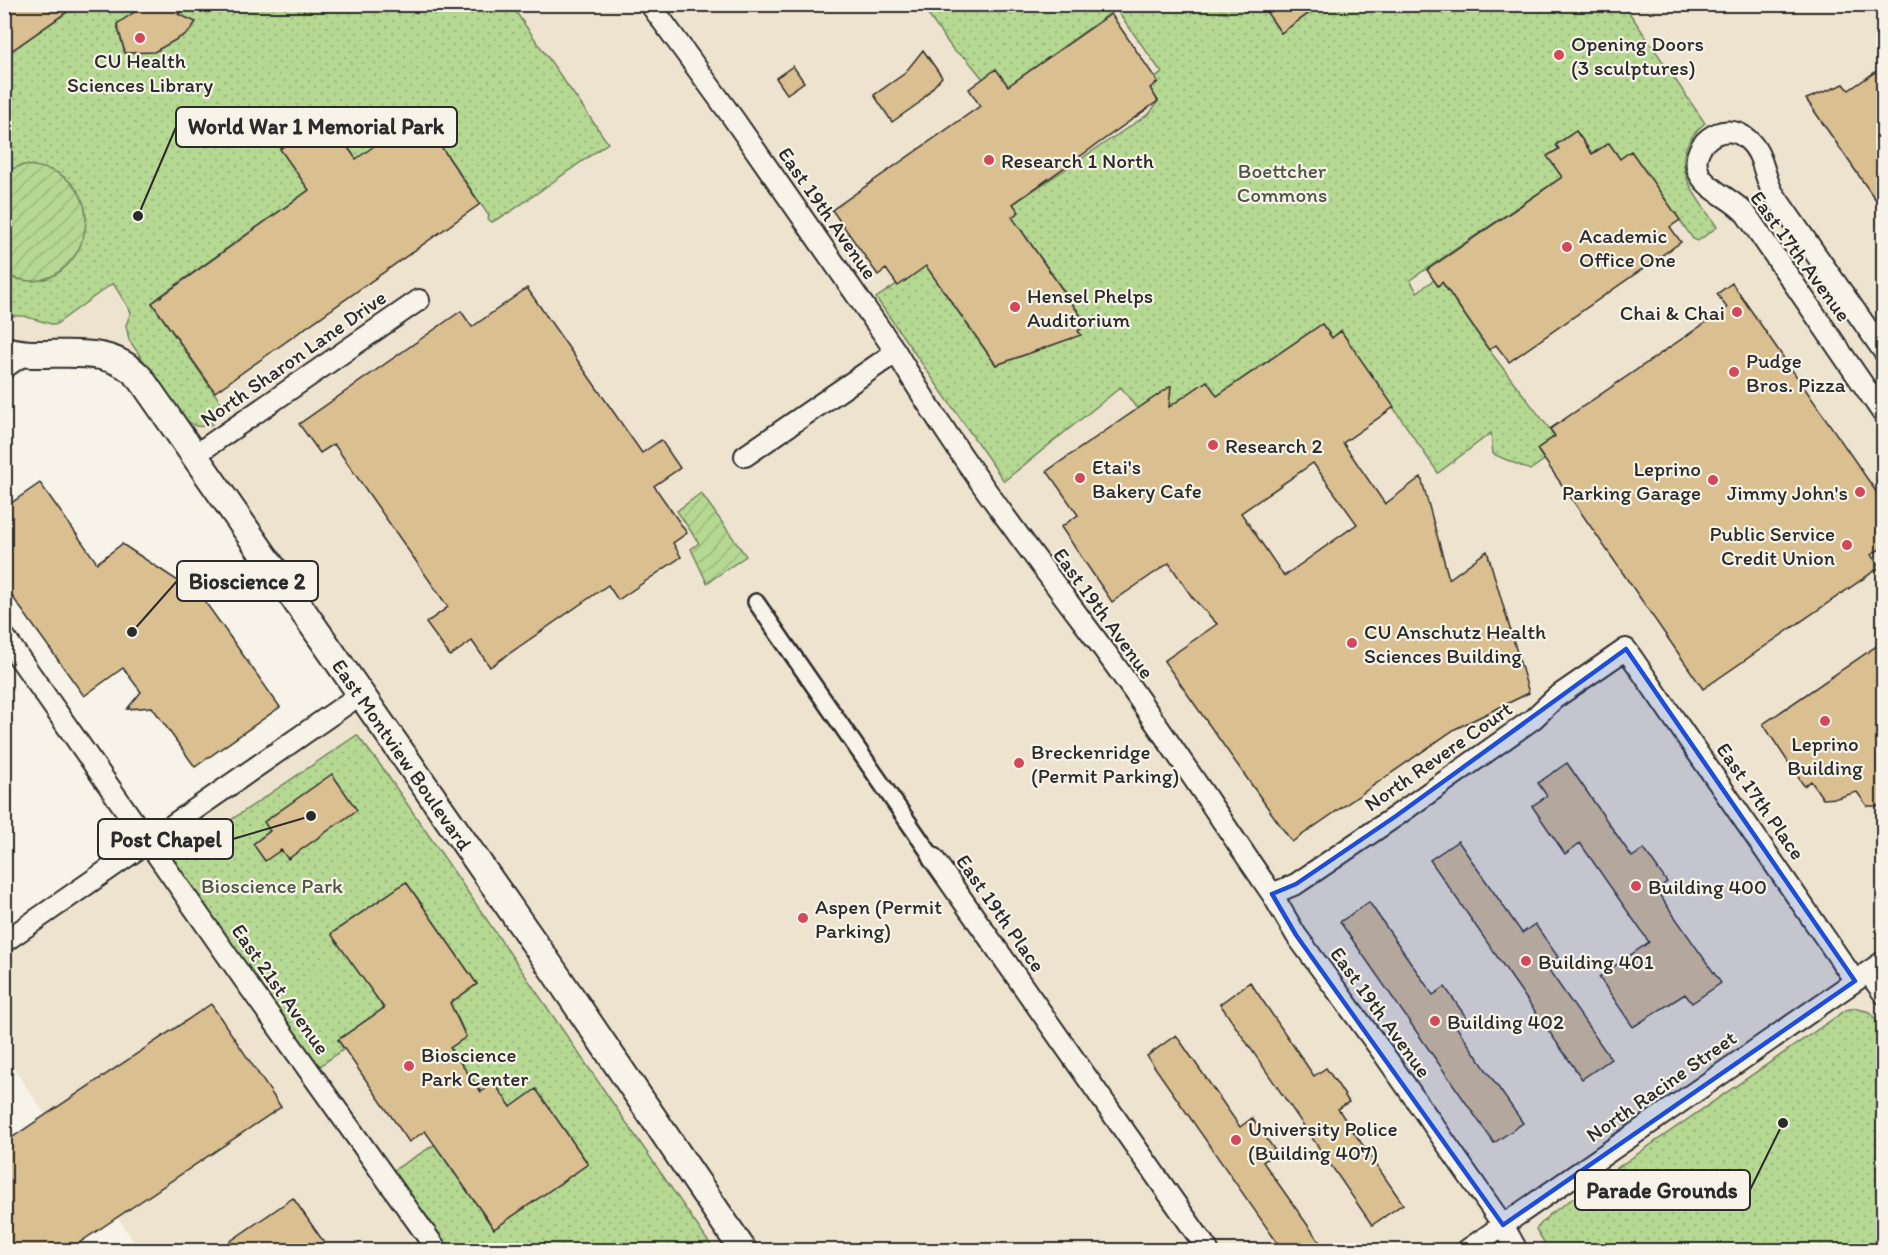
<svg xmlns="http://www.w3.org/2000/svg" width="1888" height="1255" font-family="Itim,sans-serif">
<defs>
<pattern id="park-dots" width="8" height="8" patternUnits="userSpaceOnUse" patternTransform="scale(1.5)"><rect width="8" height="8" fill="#b5d892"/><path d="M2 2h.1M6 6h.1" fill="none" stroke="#9cba7e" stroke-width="1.8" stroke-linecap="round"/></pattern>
<pattern id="garden-furrows" width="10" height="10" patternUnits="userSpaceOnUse" patternTransform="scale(1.5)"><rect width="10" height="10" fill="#b5d892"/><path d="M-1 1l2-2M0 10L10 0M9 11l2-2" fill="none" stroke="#9cba7e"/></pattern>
</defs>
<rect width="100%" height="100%" fill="#f7f3e8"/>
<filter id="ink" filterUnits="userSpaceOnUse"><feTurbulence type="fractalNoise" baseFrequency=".0167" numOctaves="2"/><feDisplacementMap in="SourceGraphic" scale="12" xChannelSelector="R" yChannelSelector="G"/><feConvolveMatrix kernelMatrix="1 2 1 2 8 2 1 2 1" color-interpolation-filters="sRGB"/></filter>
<g filter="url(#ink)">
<path fill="#eee3ce" d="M5,5H1883V1250H140L5,1056L4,942L361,694L136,373L5,350Z"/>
<path fill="url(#park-dots)" stroke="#70825e" stroke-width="1.5" d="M1248,4L1253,11L1262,5L1278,18L1273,22L1281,33L1322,5H1326L1329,8L1335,4L1624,5L1705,123C1662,159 1693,191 1717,227L1698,241L1693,239L1631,151L1620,159L1608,143L1592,154L1576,131L1556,144L1559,149L1548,156L1562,177L1410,280L1417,292L1434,280L1438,285L1442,282L1489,350L1555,436L1537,449L1544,460L1530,470L1493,454L1491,433L1438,473L1341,331L1342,329L1332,338L1322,324L1217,396L1207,381L1157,415L1148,402L1137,409L1121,387L1004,481L876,298L956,244L944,291L996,365L1063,341L1087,324L1024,234L1004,222L1018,212L1013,204L1150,113L1158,101L1150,88L1158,82L1155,78L1162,73L1116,9L996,95L966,58L954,51L921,5Z
M78,5H146L117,24L125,53L192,5H511L608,143L510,212L492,222L488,219L489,216L419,114L355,161L353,154L326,117L280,149L309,190L160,296L152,303L224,407L209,418L212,424C197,430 190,425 180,413L129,340L126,325L131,312L113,283L55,325L23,316H5L4,56Z
M357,735L381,766L714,1250H437L384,1176L447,1137L441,1154L494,1229L588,1163L536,1090L511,1107L494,1083L481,1092L450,1048L466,1036L459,1020L450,1003L477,984L406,882L332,933L384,1008L338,1040L344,1049L310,1073L164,865Z
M1854,1008L1870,1012L1883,1030V1250H1549L1536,1229L1549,1215L1846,1010Z"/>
<path fill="url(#garden-furrows)" stroke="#70825e" stroke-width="1.5" d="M24,165C131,171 82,313 5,274V171Z
M701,493L746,556L707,583L691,549L699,543L677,511Z"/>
<path fill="#dabf90" stroke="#2b2b2b" stroke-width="1.5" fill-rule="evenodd" d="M4,4H78L4,56Z
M146,4H192L178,14L196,22L188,33L154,52L125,53L117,24Z
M1261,4H1322L1281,33Z
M1111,14L1158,82L1150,88L1158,101L1013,204L1019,212L1012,217L1087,325L1078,331L1081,335L996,365L926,266L898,286L886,269L878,275L832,210L980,106L969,89L996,69L1008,86Z
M923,50L942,77L919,103L892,122L874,95L904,74Z
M793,66L804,82L787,94L776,78Z
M1884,66V212L1806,99L1844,84L1849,90Z
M419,114L480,204L215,392L152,303L309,190L280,149L326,117L356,159Z
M1576,131L1592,154L1609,143L1620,159L1631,151L1680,220L1670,227L1681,242L1509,362L1496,345L1489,350L1442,282L1438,286L1427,270L1562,177L1547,156L1559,149L1556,145Z
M1732,283L1884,503V546L1871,555L1880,567L1703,689L1537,449L1555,436L1550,429L1727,308L1717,294Z
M527,288L642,453L661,440L680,468L654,486L687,533L673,543L681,557L618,600L608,585L490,667L472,641L450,656L426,623L448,607L334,444L320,453L299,424L461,311L472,327Z
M1322,324L1332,338L1341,331L1394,407L1343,443L1385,504L1421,477L1449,579L1487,551L1529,693L1455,729L1292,842L1164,661L1217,624L1192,597L1169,563L1112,602L1061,527L1078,515L1047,471L1171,386L1169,407L1207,381L1217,396ZM1313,463L1357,524L1284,576L1241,513Z
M40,483L97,563L122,544L201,596L280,707L195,767L152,707L127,709L141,692L123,668L84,696L4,585V508Z
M1884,641V806H1867L1857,792L1837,798L1823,799L1811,781L1804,786L1763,724Z
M1567,763L1632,857L1644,849L1667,882L1656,890L1721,983L1692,1003L1685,994L1633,1027L1599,977L1649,942L1580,843L1565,854L1532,806L1547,796L1538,783Z
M332,774L357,810L288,859L281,850L265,861L253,844L270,831L264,822Z
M1458,841L1522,933L1535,924L1558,957L1546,966L1611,1059L1582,1079L1430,860Z
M406,882L477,984L450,1003L466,1037L450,1048L481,1092L494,1083L511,1107L536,1089L588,1164L494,1229L425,1131L409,1142L338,1040L384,1008L331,934Z
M1369,902L1433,995L1445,987L1466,1017L1455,1025L1523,1123L1494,1143L1340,922Z
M1250,982L1314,1076L1326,1068L1338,1085L1349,1102L1338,1109L1403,1204L1372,1225L1220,1004Z
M211,1004L281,1107L67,1251H4V1143Z
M1176,1035L1240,1127L1252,1118L1276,1152L1263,1162L1326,1251H1283L1147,1056Z
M293,1198L330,1251H216Z"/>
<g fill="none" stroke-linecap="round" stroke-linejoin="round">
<defs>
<path id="pedestrian" d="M756,602L933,858"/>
<path id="minor" d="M650,4L733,118L896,352C958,458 1034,556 1107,654C1164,733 1217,814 1272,894L1296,935L1383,1053L1503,1225L1517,1250
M1884,352L1773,193C1763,175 1764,153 1747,139C1722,117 1685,148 1700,175C1709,191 1732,198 1746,214L1884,415
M4,368L25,354
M195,455L419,300
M745,456L896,352
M4,636L245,981L437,1250
M933,858L1208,1250
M1272,894L1296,884L1396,816L1533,719L1555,698L1626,649L1855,981
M4,942L361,694
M1868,972L1884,994
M1467,1250L1884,961"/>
<g id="tertiary">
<path id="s1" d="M4,350C14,352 23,354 32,354C71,355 113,346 141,379L551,967L743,1250"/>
</g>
</defs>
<use href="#pedestrian" stroke="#2b2b2b" stroke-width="20"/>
<use href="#minor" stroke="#2b2b2b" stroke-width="24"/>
<use href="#tertiary" stroke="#2b2b2b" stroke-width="30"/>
<use href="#pedestrian" stroke="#f7f3e8" stroke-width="15"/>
<use href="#minor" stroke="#f7f3e8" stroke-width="20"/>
<use href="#tertiary" stroke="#f7f3e8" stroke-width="26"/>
</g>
</g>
<path fill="#1d4ed8" fill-opacity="0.2" stroke="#1d4ed8" stroke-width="4.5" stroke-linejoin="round" d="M1626,649L1855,981L1503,1225L1296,935L1272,894L1296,884L1396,816Z"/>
<g fill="#d1495b" stroke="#f7f3e8" stroke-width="2">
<circle cx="140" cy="38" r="6"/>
<circle cx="1559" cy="55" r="6"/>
<circle cx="989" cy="160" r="6"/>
<circle cx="1567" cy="247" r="6"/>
<circle cx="1015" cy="307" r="6"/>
<circle cx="1737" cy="312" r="6"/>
<circle cx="1734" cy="372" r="6"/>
<circle cx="1213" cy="445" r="6"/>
<circle cx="1080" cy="478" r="6"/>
<circle cx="1713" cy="480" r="6"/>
<circle cx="1860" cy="492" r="6"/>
<circle cx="1847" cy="545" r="6"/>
<circle cx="1352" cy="643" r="6"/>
<circle cx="1825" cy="721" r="6"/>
<circle cx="1019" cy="763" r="6"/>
<circle cx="1636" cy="886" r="6"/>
<circle cx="803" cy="918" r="6"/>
<circle cx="1526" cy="961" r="6"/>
<circle cx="1435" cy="1021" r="6"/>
<circle cx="409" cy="1066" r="6"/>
<circle cx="1236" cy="1140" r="6"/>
</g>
<g text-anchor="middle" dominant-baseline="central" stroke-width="4.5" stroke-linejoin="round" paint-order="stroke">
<g font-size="21" fill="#2b2b2b" stroke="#f7f3e8" text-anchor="start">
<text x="1571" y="43">Opening Doors<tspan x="1571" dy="24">(3 sculptures)</tspan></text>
<text x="140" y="60" text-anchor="middle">CU Health<tspan x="140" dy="24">Sciences Library</tspan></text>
<text x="1001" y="160">Research 1 North</text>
<text x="1579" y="235">Academic<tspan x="1579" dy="24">Office One</tspan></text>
<text x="1027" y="295">Hensel Phelps<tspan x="1027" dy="24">Auditorium</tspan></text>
<text x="1725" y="312" text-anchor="end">Chai &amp; Chai</text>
<text x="1746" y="360">Pudge<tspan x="1746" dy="24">Bros. Pizza</tspan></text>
<text x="1225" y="445">Research 2</text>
<text x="1092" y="466">Etai's<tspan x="1092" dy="24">Bakery Cafe</tspan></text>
<text x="1701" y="468" text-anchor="end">Leprino<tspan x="1701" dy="24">Parking Garage</tspan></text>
<text x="1848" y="492" text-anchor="end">Jimmy John's</text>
<text x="1835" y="533" text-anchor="end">Public Service<tspan x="1835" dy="24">Credit Union</tspan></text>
<text x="1364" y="631">CU Anschutz Health<tspan x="1364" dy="24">Sciences Building</tspan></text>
<text x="1825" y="743" text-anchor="middle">Leprino<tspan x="1825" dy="24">Building</tspan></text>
<text x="1031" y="751">Breckenridge<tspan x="1031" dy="24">(Permit Parking)</tspan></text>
<text x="1648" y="886">Building 400</text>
<text x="815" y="906">Aspen (Permit<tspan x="815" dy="24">Parking)</tspan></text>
<text x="1538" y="961">Building 401</text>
<text x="1447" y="1021">Building 402</text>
<text x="421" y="1054">Bioscience<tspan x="421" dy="24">Park Center</tspan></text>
<text x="1248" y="1128">University Police<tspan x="1248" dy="24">(Building 407)</tspan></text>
</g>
<g font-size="21" fill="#4e5645" stroke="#f7f3e8">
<text x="1282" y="170">Boettcher<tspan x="1282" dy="24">Commons</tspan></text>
<text x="272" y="885">Bioscience Park</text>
</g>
<g font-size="21" fill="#2b2b2b" stroke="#f7f3e8">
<text transform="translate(828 213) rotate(55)">East 19th Avenue</text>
<text transform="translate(1801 256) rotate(54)">East 17th Avenue</text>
<text transform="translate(293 358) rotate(-35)">North Sharon Lane Drive</text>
<text transform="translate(1104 613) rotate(54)">East 19th Avenue</text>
<text stroke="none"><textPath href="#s1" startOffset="602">East Montview Boulevard</textPath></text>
<text transform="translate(1438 756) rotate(-35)">North Revere Court</text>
<text transform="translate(1761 801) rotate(55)">East 17th Place</text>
<text transform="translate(1001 913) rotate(55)">East 19th Place</text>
<text transform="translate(281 989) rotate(55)">East 21st Avenue</text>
<text transform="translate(1381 1012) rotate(54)">East 19th Avenue</text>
<text transform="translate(1661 1086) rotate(-35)">North Racine Street</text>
</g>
</g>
<path fill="none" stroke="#2b2b2b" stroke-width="2" d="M138 216L176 127M132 632L177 581M311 816L233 839M1783 1123L1750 1190"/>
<g fill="#2b2b2b" stroke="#f7f3e8" stroke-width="2">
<circle cx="138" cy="216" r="6"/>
<circle cx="132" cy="632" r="6"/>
<circle cx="311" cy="816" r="6"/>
<circle cx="1783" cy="1123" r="6"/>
</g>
<g fill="#f7f3e8" stroke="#2b2b2b" stroke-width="2">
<rect x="176" y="107" width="281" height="40" rx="6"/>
<rect x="177" y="561" width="141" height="40" rx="6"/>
<rect x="98" y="819" width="135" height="40" rx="6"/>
<rect x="1575" y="1170" width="175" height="40" rx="6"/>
</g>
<g font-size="22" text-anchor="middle" font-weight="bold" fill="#2b2b2b">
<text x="316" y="134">World War 1 Memorial Park</text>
<text x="247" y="589">Bioscience 2</text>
<text x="166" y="847">Post Chapel</text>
<text x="1662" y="1198">Parade Grounds</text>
</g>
<rect width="1888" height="1255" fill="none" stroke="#f7f3e8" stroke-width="24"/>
<rect x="12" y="12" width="1864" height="1231" fill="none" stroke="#2b2b2b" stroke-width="2" filter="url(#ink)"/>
</svg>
